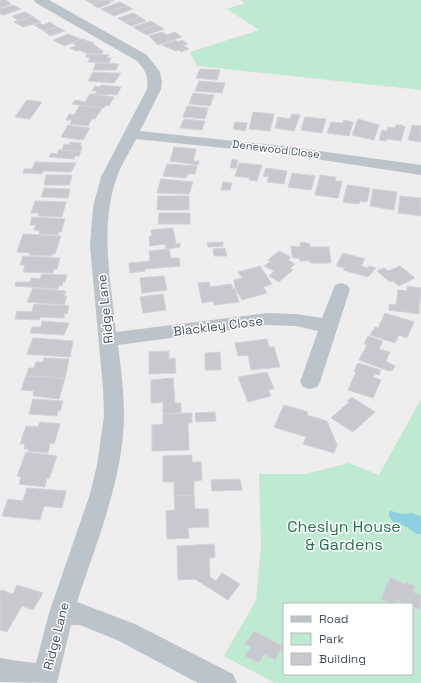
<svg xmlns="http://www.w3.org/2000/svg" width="421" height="683" font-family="'Space Grotesk',sans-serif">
<rect width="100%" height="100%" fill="#efeded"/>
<path fill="#beead1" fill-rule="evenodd" d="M241,0H421V90L197,66L190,52L259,30L227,9L245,3Z
M421,399V683H275L224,656L256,600L261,546L259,474H306L349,463L379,475ZM284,604H412V674H284Z"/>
<path fill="#8fcfe3" d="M391,511L403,514L412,513L421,516V534H417L405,526L394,523L389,516V512Z"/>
<path fill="#c7c9cf" stroke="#d1d3d8" d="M0,0H6L11,4L0,8Z
M86,0H104L92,4Z
M104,0L114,1L109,2L111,3L98,8L92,4Z
M120,2L127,6L107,12L101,9Z
M13,5L21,9L4,15L0,14V9Z
M127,6L133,9L114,16L107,12Z
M25,12L32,16L19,21L12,16Z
M133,13L140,17L124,22L118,18Z
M32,16L41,22L23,27L14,22Z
M140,17L146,21L131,26L124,22Z
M151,21L157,25L140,31L133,27Z
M50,22L57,27L44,31L34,25L40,23L43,25Z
M157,25L164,29L147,35L140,31Z
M57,27L65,31L50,36L44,31Z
M162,32L167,35L175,32L182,37L158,45L149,36Z
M68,34L81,39L64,46L53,40Z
M82,39L94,43L93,44L103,51L102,54L85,53L79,50L76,51L70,48L76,46L73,43Z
M176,40L178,42L182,40L188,44L183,45L189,49L181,52L179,50L176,51L162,45Z
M87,54L109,55L107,58H111L109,63L88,62L90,57H86Z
M96,63L119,64L116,70H93Z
M200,69L220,70L217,80L196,78Z
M93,72L110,73H121L114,83L88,81Z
M199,81L225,83L222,93L195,91Z
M101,85L121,87L117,95L95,94L97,91H92L95,86L100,87Z
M193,93L214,95L210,106L189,104Z
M90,94H92L114,97L109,106L106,105L104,108L72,104L75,100L85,102Z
M27,100L42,102L30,119L15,117Z
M80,105L102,108L95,119H92L88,126L70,124L72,120H66L69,114L74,115Z
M187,106L208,108L205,119L183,117Z
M253,112L274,114L270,131L249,129Z
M292,114L300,115L294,131L275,128L278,117L290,119Z
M305,117L326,119L322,133L301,130Z
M184,119L205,121L202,130L180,128Z
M358,119L379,125L374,140L352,135Z
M344,120L353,122L349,136L327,133L331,122L343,123Z
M235,122L247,123L245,131L233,129Z
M68,125L72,126L90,128L83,140L61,137Z
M396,125H402L405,127L401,141L387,139L386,141L379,140L382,130L387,131L388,127L395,128Z
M412,125L421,126V142L408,140Z
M70,142L81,143L80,146H82L81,151L62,150L64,144L69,145Z
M174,147L196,149L193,161H199L198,165L170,161Z
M59,149L62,150L81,151L79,156H75L74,159L49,157L51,153L57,154Z
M232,159L238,160L236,168H230Z
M35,162L76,163L71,172L43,171L42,174L23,173L24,169H32Z
M239,163L262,165L257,181L249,180L250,178L235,176Z
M167,164L197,166L195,174H188L186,178L163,176Z
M266,168L287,171L284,184L267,182L269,177L263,176Z
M292,173L315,176L311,190L288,187Z
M46,175H71L72,177L69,185H44Z
M320,175L336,177L335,181H342L338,198L315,195Z
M161,179L193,182L189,194L157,193Z
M223,182L232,183L230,190H221Z
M347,185L370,188L367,202L360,201L359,204L343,202Z
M44,188L69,189L70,190L68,198L41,197Z
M373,189L397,192L394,210L370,206Z
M158,196H189V210H157Z
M400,196L421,198V216L398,213Z
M35,201H41L66,202L62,217L38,216L39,213H31Z
M159,213H190V224H158Z
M32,217L65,219L61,232H59L58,235L39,234L40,231L34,230L36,225H30Z
M173,228L176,244L180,243V247L166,249L165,244L150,246L149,236H152L151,230Z
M23,234L58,236H61L55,254H52L51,256L29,255L30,253L17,252Z
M223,242V246L208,247L207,243Z
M303,242L310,244V247H329L331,263H310V261H300L299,258H293L292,255L291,246L300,247V243Z
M225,248L227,256H214L213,249Z
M169,249L171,258H179L180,266L145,269V271L130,273L129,263L150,261L149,251Z
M279,251L291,257L288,260L295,264L290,269L293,270L279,282L269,276L274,271L264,266L271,261L268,260Z
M343,253L365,259L361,266L368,268L369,266L376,268L368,277L343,270L345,268L336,266Z
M23,256L60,258L57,269H54L53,273L23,272L25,265H20Z
M260,266L272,284L263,287L267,293L242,300L235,288L234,280L242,278L238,272Z
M400,266L415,278L399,286L393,281L390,282L377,271L384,268L388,271Z
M42,274L67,275L65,282H63L62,286H59L58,289L15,286L16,282H30L31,278L40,279Z
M164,276L167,290L142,293L140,278Z
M209,282L210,287L231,284L233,289H235L239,302L214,305L213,301L202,303L198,283Z
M407,286L421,288L419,314L389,310V304L396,305L398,290L407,291Z
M33,288L66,291L64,296H67L64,305L27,302Z
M163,294L166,310L143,313L140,297Z
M34,304L69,306L67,314L65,313L64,318L40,317L39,320L15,319L17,311L32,312Z
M385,313L414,322L407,338L399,335L395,343L370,335L375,327L378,328Z
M42,321L69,323L64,335L30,333L32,327H41Z
M368,336L383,341L379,349L390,352L386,361L395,366L393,370L389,371L359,360L367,345L364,344Z
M33,338L73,341L70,357L27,354Z
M267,339L269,347H274L280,367L251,370L248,355L238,356L235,343Z
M169,351V359L175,358L176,373L149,374V352Z
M220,352L221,370H205V353Z
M44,358L69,359L65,378L26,376L29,368H34L36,362H43Z
M358,363L381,370L379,375L375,374L373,377L381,380L373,398L348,390L356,372L354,371Z
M267,372L274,389L268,390L271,396L248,402L238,377Z
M26,376L65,378L59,399L33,396L34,391L21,390Z
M173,378L175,403H181V413L163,414V402L151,403V380Z
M352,397L375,412L353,432L331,418L349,402L347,401Z
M33,399L63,401L60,411H58L57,416L29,414Z
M284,405L308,412L307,415L327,421L337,445L334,453L303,444L306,437L274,427Z
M215,412L216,421L196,422L195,413Z
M192,413V423H188L189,450L152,451V425L163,424V414Z
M40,422L60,424L54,444L50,443L48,453L28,451V449H24L25,444H20L26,426L38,427Z
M26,452L57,456L49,479L47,478L45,487L19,484L21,477L17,476Z
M192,455V462H201L202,480L194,481V495L174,496V482H163V456Z
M240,479L242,490L212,491L211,480Z
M27,488L66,491L62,508L44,506L40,520L2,516L8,499L23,501Z
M194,495L195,509H208L209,527L188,528L189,538L167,539L166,511L175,510L174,496Z
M214,544L215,557L209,558L210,577L216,581L222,573L240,584L228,600L195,579L178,580L177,546Z
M390,577L405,584L406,582L415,586L413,592L421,595V610L412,606V604H407L397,600L395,604H392L381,599Z
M17,585L43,593L33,610L22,606L7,632L0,630V592L1,590L13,594Z
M254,631L283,646L275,660L264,654L259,663L245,656L251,647L245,644Z"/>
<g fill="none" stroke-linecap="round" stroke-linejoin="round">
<path fill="#bcc4cb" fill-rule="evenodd" d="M34,0H49L147,55L160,72L162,82L161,89L140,131L283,146L421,165V175L283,154L136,139C130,152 121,164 117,177C99,227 111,281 116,332L268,313L296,314L322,318L335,285L341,283L347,285L350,289L320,382L317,387L310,389L303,387L300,382L318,331L296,326L268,325L118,345C121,368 124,392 124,415C124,476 96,544 77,602L135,624L233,674L237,683H198L117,640L80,625H71L57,683L0,682V658L18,661L36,663L49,613L90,494L97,465L104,416L103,388L90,246L93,207L101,177L147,89C149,76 145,70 137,61L36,3Z"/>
</g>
<g text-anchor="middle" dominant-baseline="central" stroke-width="3" stroke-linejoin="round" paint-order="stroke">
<g font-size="11" fill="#475058" stroke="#fff">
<text transform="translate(276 149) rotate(7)">Denewood Close</text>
</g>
<g font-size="13" fill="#475058" stroke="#fff">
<text transform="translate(105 309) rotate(-96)">Ridge Lane</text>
<text transform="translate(218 326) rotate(-7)">Blackley Close</text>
<text transform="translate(56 636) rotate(-76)">Ridge Lane</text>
</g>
<g font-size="16" fill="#1e734b" stroke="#fff">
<text x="344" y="526">Cheslyn House<tspan x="344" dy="18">&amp; Gardens</tspan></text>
</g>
</g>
<rect x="283" y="603" width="130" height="72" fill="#ffffff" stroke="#b5b9bc"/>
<rect x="291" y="616" width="20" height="6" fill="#bcc4cb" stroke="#b5b9bc"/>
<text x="319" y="623" font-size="12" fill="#475058">Road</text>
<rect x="291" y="633" width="20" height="12" fill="#beead1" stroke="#b5b9bc"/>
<text x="319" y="643" font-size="12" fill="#475058">Park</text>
<rect x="291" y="653" width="20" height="12" fill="#c7c9cf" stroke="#b5b9bc"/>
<text x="319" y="663" font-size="12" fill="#475058">Building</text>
</svg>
